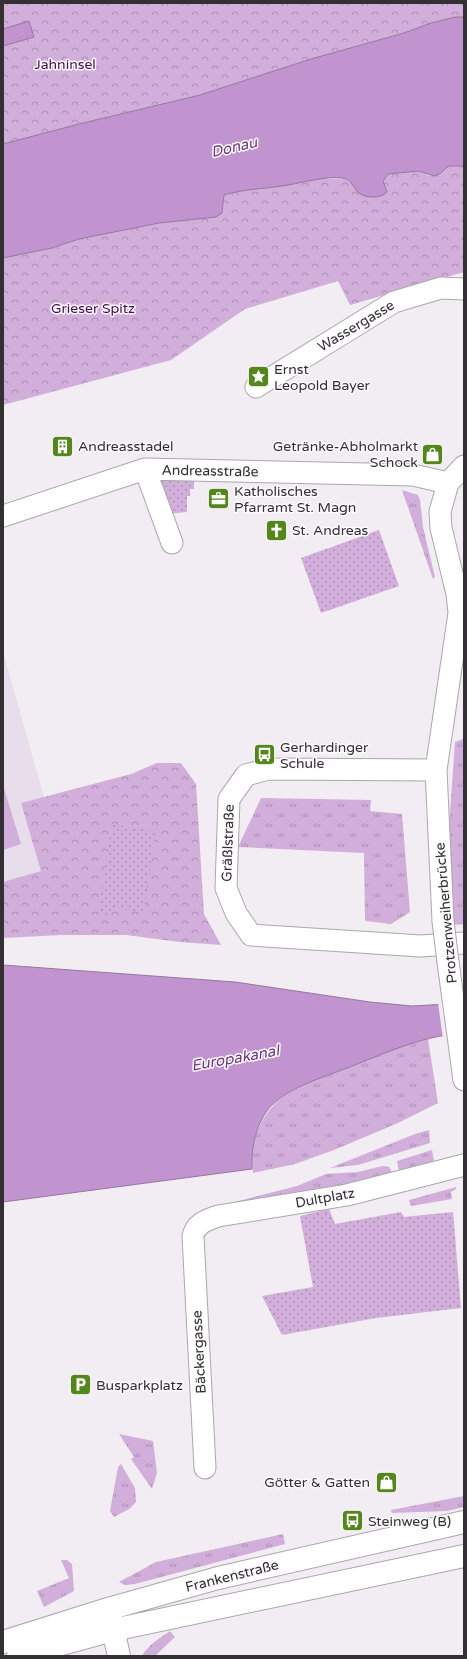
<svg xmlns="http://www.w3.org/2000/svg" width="467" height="1659" font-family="'Varela Round',sans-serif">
<defs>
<pattern id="grass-tufts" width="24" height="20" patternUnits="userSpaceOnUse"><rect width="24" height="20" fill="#d1afda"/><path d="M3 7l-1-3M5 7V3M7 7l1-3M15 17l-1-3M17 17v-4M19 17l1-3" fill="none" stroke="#aa8fb1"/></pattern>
<pattern id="park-crowns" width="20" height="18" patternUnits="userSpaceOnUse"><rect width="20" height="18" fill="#d1afda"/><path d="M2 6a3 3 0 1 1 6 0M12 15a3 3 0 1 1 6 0" fill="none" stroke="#aa8fb1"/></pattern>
<pattern id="garden-dots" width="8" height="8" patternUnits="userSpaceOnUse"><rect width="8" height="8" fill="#d1afda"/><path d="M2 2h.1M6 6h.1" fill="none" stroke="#aa8fb1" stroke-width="1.8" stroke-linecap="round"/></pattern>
</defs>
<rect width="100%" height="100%" fill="#f2ecf3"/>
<path fill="#e8deeb" d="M3,652L44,797L21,803L42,871L3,882Z"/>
<path fill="url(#grass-tufts)" d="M402,490L418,495L420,500L423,527L435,577L433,579Z
M463,739L464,924L453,925L449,827L455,742Z
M261,798L371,800L370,811L402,814L410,912L391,924L365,921L364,853L238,847Z
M428,1039L438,1103L398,1123L334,1150L295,1164L253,1173C248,1144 260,1114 284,1096C299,1084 324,1077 342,1070C360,1063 378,1054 396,1048C406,1045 417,1042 428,1039Z
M429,1130L430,1143L358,1165L330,1168L415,1134Z
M432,1150L434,1161L399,1171L397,1161Z
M383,1166L389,1167L392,1172L335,1188L219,1206L297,1186L326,1174L358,1172Z
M456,1187V1189L451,1192L452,1199L411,1206L409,1200Z
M119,1434L153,1441L157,1473L152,1489L131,1459L134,1457Z
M121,1464L135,1488L136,1502L129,1509L114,1517L110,1511L118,1467Z
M464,1496V1507L447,1511L392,1513L391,1510Z
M283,1534L285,1544L135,1584L125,1585L119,1582L156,1562Z
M61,1560H67L72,1564L74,1591L44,1607L37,1591L69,1578Z
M170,1631L175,1637L155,1656H142C148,1645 160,1638 170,1631Z"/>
<path fill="url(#park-crowns)" d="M3,3H464V17H455L431,23L404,33L311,59L200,95L79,124L3,144Z
M452,165L464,166V272L350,305L338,281L245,309L171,360L3,405V258L52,248L79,239L159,223L216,217L223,208L224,195L238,191L280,186L320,179L344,178L370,197H378L386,190L383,181L388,174L418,171L430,176L443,171L448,166Z
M157,763H181L196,784L204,914L221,945L180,942L126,935H61L3,938V882L41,871L21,803L131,774Z"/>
<path fill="url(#garden-dots)" d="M194,480V489H190V496H187V512L167,514L156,481Z
M379,530L399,586L321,613L301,558Z
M112,824L155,831L144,912L113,908L108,915L101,913L99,907Z
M329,1209L335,1224L401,1212L404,1217L453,1212L461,1308L376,1318L282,1335L262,1296L313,1287L300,1216Z"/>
<path fill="#d1afda" d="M3,785L21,844L3,850Z"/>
<path fill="#c294cf" stroke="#9776a0" d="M455,17H464V166H448L441,173L434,176L418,171L388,174L383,181L387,192C381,199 365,198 359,193C353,188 352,180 343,178C331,175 296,184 282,186C263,189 243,189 224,195L222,213L216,217L159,223L79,239L52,248L3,258V144L79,124L200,95L311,59L404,33L431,23Z
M29,21L34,37L3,46V29Z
M3,965L235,982L370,1002L412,1006L448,1004L464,1034C453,1035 441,1035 431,1038C402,1045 375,1057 347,1068C322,1078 291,1086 271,1106C256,1123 251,1147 252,1169L3,1202Z"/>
<path fill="#f2ecf3" d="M464,999V1036L443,1039L438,1003Z"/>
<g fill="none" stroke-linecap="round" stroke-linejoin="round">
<defs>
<path id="street" d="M256,387L394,302L441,288L464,289
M145,469L172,543
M3,516L145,469L413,475L448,483
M436,770L268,769L246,775L229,799L226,888L236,913L251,935L421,946L464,943
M443,921L436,770L459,613L457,594L441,528L440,512L448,483L464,466
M448,962L464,1080
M205,1468L193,1236C196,1223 207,1220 218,1216L347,1195L464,1165"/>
<path id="secondary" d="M110,1616L119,1656
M3,1642L108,1609L218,1578L464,1522
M18,1656L113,1630L464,1556"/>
</defs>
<use href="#street" stroke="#aca7ad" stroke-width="23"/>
<use href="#secondary" stroke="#aca7ad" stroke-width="24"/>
<use href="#street" stroke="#fff" stroke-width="21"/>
<use href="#secondary" stroke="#fff" stroke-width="22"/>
<defs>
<path id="street-bridge" d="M443,921L448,962"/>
</defs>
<use href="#street-bridge" stroke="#aca7ad" stroke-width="23" stroke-linecap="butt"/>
<use href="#street-bridge" stroke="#fff" stroke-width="21"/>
</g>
<defs>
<symbol id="sight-square" viewBox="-11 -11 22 22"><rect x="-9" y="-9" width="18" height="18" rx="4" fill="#54861b" stroke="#fefbff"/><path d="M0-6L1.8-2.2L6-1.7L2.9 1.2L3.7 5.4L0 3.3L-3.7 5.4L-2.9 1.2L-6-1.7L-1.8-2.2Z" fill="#fff"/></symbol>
<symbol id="building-square" viewBox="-11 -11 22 22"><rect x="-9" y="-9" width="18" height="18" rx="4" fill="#54861b" stroke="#fefbff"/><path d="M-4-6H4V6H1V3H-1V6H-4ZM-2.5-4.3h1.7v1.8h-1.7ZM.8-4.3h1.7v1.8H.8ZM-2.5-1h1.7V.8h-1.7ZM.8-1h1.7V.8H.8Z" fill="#fff"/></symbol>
<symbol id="shop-square" viewBox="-11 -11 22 22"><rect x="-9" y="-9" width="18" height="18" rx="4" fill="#54861b" stroke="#fefbff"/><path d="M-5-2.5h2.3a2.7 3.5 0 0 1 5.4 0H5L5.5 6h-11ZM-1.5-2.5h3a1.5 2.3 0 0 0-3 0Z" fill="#fff"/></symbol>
<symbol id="office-square" viewBox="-11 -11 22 22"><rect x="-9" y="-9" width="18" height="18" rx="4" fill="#54861b" stroke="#fefbff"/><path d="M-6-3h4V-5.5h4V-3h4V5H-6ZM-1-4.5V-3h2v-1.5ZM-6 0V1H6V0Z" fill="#fff"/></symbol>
<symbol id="church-square" viewBox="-11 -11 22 22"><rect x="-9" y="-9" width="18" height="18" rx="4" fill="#54861b" stroke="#fefbff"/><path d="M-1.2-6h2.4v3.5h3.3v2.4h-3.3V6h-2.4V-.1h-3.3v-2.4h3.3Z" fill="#fff"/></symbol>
<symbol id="bus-square" viewBox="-11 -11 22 22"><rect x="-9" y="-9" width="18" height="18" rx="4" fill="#54861b" stroke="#fefbff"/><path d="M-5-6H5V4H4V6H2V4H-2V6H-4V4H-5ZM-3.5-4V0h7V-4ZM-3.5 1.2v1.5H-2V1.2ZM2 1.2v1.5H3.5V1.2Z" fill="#fff"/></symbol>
<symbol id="parking-square" viewBox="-11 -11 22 22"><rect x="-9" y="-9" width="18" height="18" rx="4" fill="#54861b" stroke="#fefbff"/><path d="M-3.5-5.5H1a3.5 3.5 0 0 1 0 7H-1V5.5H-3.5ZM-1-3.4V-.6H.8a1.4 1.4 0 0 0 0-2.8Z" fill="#fff"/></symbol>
</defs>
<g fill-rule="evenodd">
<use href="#sight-square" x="246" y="364" width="25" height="25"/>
<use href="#building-square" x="50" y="434" width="25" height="25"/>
<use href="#shop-square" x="420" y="442" width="25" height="25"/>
<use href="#office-square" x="206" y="486" width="25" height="25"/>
<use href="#church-square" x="264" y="518" width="25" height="25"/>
<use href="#bus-square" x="252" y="742" width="25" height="25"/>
<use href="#parking-square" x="68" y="1372" width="25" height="25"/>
<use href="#shop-square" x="374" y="1470" width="25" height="25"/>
<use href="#bus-square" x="340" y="1508" width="25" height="25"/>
</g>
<g text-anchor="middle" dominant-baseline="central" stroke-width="3" stroke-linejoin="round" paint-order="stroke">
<g font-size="14" fill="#460b54" stroke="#fefbff">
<text x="65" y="64">Jahninsel</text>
<text x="93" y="308">Grieser Spitz</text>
</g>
<g font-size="14" fill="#323033" stroke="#fefbff">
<text transform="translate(356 326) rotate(-31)">Wassergasse</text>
<text transform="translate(210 471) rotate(1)">Andreasstraße</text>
<text transform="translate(228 843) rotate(-88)">Gräßlstraße</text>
<text transform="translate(446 913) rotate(-95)">Protzenweiherbrücke</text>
<text transform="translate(325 1198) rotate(-10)">Dultplatz</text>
<text transform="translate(199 1352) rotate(-93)">Bäckergasse</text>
<text transform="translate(232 1576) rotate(-14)">Frankenstraße</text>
</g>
<g font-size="14" fill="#323033" stroke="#fefbff" text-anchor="start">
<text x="274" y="369">Ernst<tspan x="274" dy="16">Leopold Bayer</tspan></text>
<text x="78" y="446">Andreasstadel</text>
<text x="418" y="446" text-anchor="end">Getränke-Abholmarkt<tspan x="418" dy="16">Schock</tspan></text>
<text x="234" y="491">Katholisches<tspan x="234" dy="16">Pfarramt St. Magn</tspan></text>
<text x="292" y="530">St. Andreas</text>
<text x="280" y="747">Gerhardinger<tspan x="280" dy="16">Schule</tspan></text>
<text x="96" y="1385">Busparkplatz</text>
<text x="370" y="1482" text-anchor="end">Götter &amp; Gatten</text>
<text x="368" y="1521">Steinweg (B)</text>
</g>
<g font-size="15" font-style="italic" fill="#6d357c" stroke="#fefbff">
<text transform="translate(234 147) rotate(-13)">Donau</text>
<text transform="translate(235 1058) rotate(-10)">Europakanal</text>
</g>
</g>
<rect width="467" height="1659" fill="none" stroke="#323033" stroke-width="8"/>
</svg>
